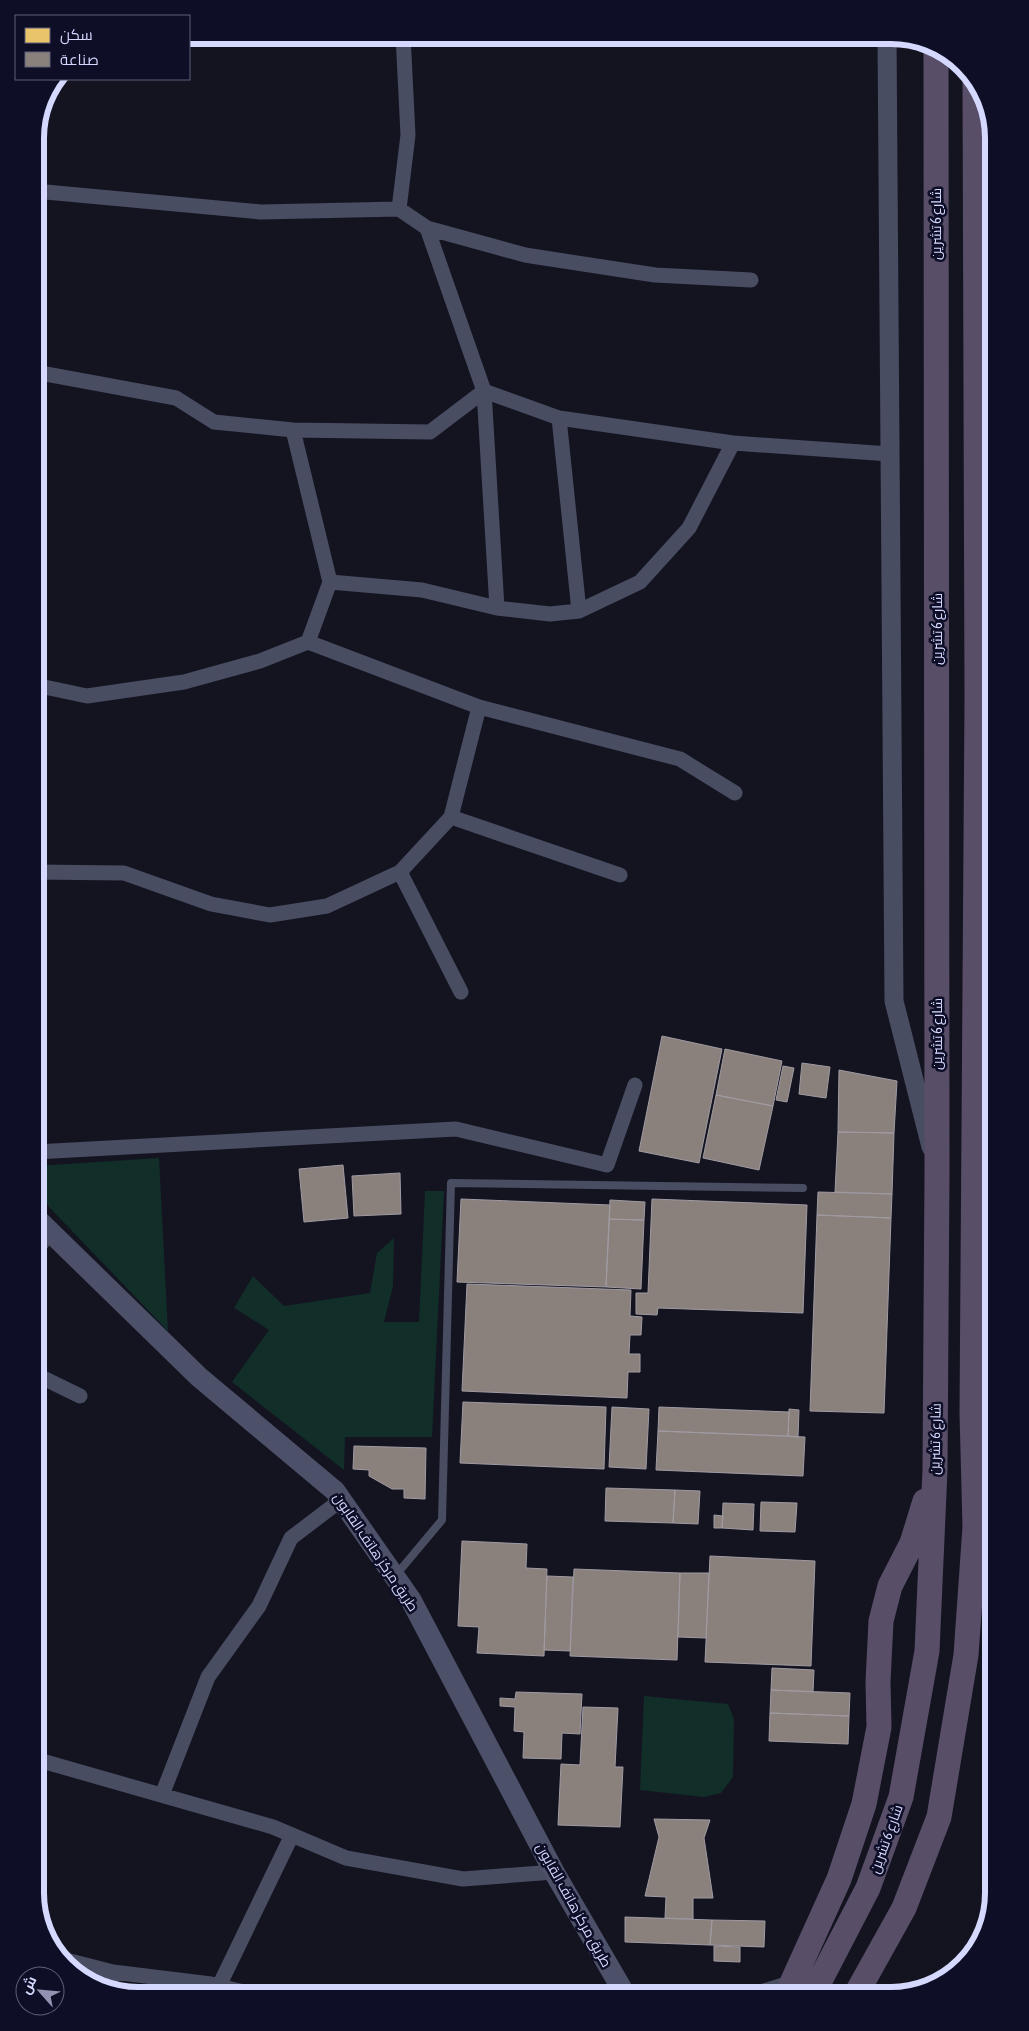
<svg xmlns="http://www.w3.org/2000/svg" width="1029" height="2031" font-family="'Asap Condensed',Cairo,sans-serif">
<rect width="100%" height="100%" fill="#141421"/>
<path fill="#112e29" d="M159,1158L168,1331L49,1207L35,1187V1166Z
M425,1191H444L432,1437H345L344,1470L232,1382L269,1330L234,1308L253,1276L284,1306L370,1293L377,1253L394,1238L393,1286L384,1322H419Z
M644,1696L728,1704L734,1719L733,1777L721,1793L704,1797L640,1790Z"/>
<path fill="#e9c46a" stroke="#e3ca97" d="M35,1001L43,1006L35,1020Z"/>
<path fill="#8a817c" stroke="#a09ba3" d="M662,1036L722,1049L699,1163L639,1151Z
M725,1049L782,1061L773,1106L716,1095Z
M802,1063L830,1067L826,1098L799,1094Z
M783,1066L794,1068L787,1102L776,1100Z
M839,1070L897,1081L894,1133L838,1132Z
M716,1095L773,1106L759,1170L703,1158Z
M838,1132L894,1133L892,1194L835,1192Z
M343,1165L348,1218L304,1222L299,1169Z
M400,1173L401,1214L354,1216L352,1176Z
M818,1192L892,1194L891,1218L817,1215Z
M461,1199L610,1205L606,1287L457,1282Z
M652,1199L807,1205L803,1313L658,1308L657,1315L636,1314V1293H648Z
M610,1200L645,1202L644,1220L609,1219Z
M817,1215L891,1218L884,1413L810,1411Z
M609,1219L644,1220L641,1289L606,1287Z
M467,1284L631,1290L630,1316L642,1317L641,1335H630L629,1354H640V1372H628L627,1398L462,1391Z
M463,1402L606,1407L604,1469L460,1463Z
M612,1407L649,1409L646,1469L609,1467Z
M659,1407L789,1412L788,1436L658,1431Z
M789,1409L799,1410L798,1437L788,1436Z
M658,1431L805,1437L803,1476L656,1470Z
M354,1446L426,1448L425,1499L404,1498V1489H392L369,1476V1470L353,1469Z
M606,1488L675,1490L673,1523L605,1521Z
M675,1490L700,1491L698,1524L673,1523Z
M761,1502L797,1503L795,1532L760,1531Z
M723,1503L754,1504L753,1530L722,1528Z
M714,1515L723,1516L722,1528H714Z
M462,1541L527,1544L526,1568L547,1569L544,1656L477,1653L479,1627L458,1626Z
M710,1556L815,1561L811,1666L705,1662Z
M574,1569L680,1573L677,1660L570,1656Z
M680,1573H709L706,1638L678,1637Z
M547,1576L573,1577L570,1651L544,1650Z
M772,1668L814,1670L813,1692L771,1690Z
M771,1690L850,1693L849,1716L770,1713Z
M516,1692L582,1694L580,1734L562,1733L561,1759L523,1758L524,1732L514,1731L515,1707L500,1706V1698L515,1699Z
M583,1707L618,1708L615,1767H623L620,1827L558,1825L561,1764L580,1765Z
M770,1713L849,1716L848,1744L769,1741Z
M654,1819L710,1820L704,1838L713,1898H693V1919L665,1918L666,1897L645,1896L659,1837Z
M625,1917L712,1920L710,1945L625,1942Z
M712,1920L765,1921L764,1947L710,1945Z
M714,1946L740,1947V1962L714,1961Z"/>
<g fill="none" stroke-linecap="round" stroke-linejoin="round">
<path stroke="#494d62" stroke-width="8" d="M396,1575L442,1520L451,1183L803,1188
M736,1996L787,1980"/>
<path stroke="#494d62" stroke-width="15" d="M35,191L261,212L399,209L427,228L484,391L559,418L733,443L890,454
M399,209L408,135L403,35
M427,228L525,255L655,275L751,280
M35,372L176,398L214,422L293,430L430,432L484,391
M484,391L497,608
M559,418L579,611
M330,582L422,590L497,608L550,614L579,611L640,582L689,528L733,443
M308,642L479,707L680,759L735,793
M35,685L87,696L184,682L260,661L308,642L330,582L293,430
M451,817L620,875
M35,872L124,873L211,904L270,915L327,906L400,872L451,817L479,707
M400,872L461,992
M35,1152L456,1129L607,1165L635,1085
M35,1252L50,1232
M35,1374L80,1396
M35,1759L273,1827L346,1858L463,1879L554,1872
M162,1795L208,1677L259,1606L291,1538L341,1500
M66,1960L113,1972
M219,1986L292,1835
M107,1987L113,1972L211,1984L260,1996"/>
<path stroke="#494d62" stroke-width="19" d="M887,35L894,1001L931,1147
M982,849L994,804
M973,1461L994,1456
M975,1527H994"/>
<path stroke="#4c5068" stroke-width="21" d="M35,1217L199,1377L335,1491L411,1600L554,1872L626,1996"/>
<path stroke="#584e68" stroke-width="25" d="M786,1996L839,1879L864,1804L879,1727L878,1682L881,1621L890,1586L912,1543L925,1501
M812,1996L868,1888L901,1797L927,1651L935,1470L937,1172L936,50
M855,1996L904,1908L939,1817L966,1655L975,1527L972,1413L977,700L975,84"/>
</g>
<g text-anchor="middle" dominant-baseline="central" stroke-width="5" stroke-linejoin="round" paint-order="stroke">
<g font-size="14" fill="#d5d8ff" stroke="#0e0f27">
<text transform="translate(936 224) rotate(-90)">شارع 6 تشرين</text>
<text transform="translate(937 629) rotate(-90)">شارع 6 تشرين</text>
<text transform="translate(937 1034) rotate(-90)">شارع 6 تشرين</text>
<text transform="translate(935 1439) rotate(-89)">شارع 6 تشرين</text>
<text transform="translate(376 1552) rotate(56)">طريق مركز هاتف القابون</text>
<text transform="translate(886 1839) rotate(-70)">شارع 6 تشرين</text>
<text transform="translate(574 1905) rotate(61)">طريق مركز هاتف القابون</text>
</g>
</g>
<path d="M0 0H1029V2031H0ZM138 44H891A94 94 0 0 1 985 138V1893A94 94 0 0 1 891 1987H138A94 94 0 0 1 44 1893V138A94 94 0 0 1 138 44Z" fill="#0e0f27" fill-rule="evenodd"/>
<path fill="none" stroke="#d5d8ff" stroke-width="6" d="M138 44H891A94 94 0 0 1 985 138V1893A94 94 0 0 1 891 1987H138A94 94 0 0 1 44 1893V138A94 94 0 0 1 138 44Z"/>
<rect x="15" y="15" width="175" height="65" fill="#0e0f27" stroke="#5e5f7d"/>
<rect x="25" y="28" width="25" height="15" fill="#e9c46a" stroke="#5e5f7d"/>
<text x="60" y="40" font-size="15" fill="#d5d8ff">سكن</text>
<rect x="25" y="52" width="25" height="15" fill="#8a817c" stroke="#5e5f7d"/>
<text x="60" y="65" font-size="15" fill="#d5d8ff">صناعة</text>
<g transform="translate(40 1991) rotate(297)"><circle r="24" fill="#0e0f27" stroke="#5e5f7d"/>
<path d="M0-4L9 19L0 12L-9 19Z" fill="#9193b1"/>
<text y="-8" font-size="14" font-weight="bold" text-anchor="middle" fill="#d5d8ff">ش</text>
</g>
</svg>
